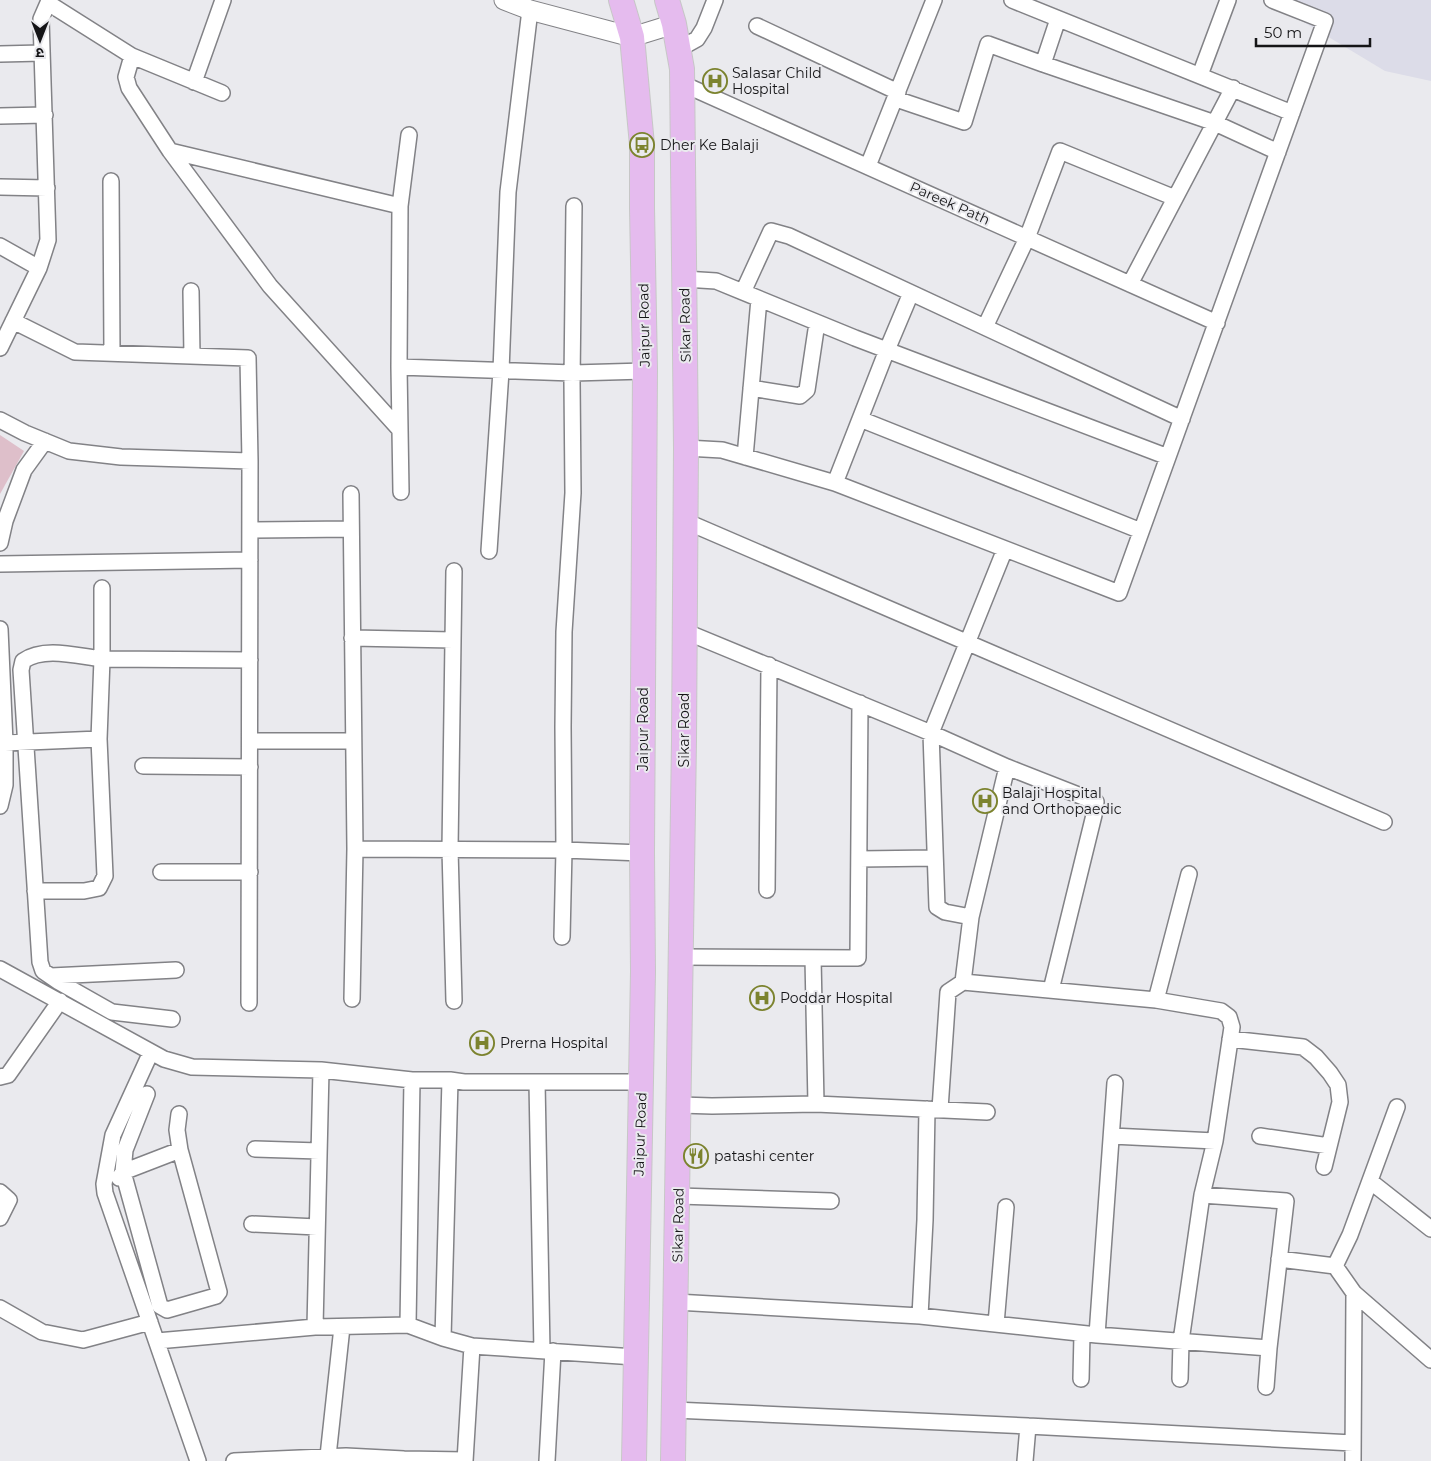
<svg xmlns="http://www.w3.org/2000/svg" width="1431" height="1461" font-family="Montserrat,'Noto Sans Devanagari',sans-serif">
<rect width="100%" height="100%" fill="#eaeaee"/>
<path fill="#dcdce8" d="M1267,0H1431V81L1385,71Z"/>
<path fill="#debfca" d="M0,435L24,451L0,494Z"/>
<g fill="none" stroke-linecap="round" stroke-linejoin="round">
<defs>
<path id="minor" d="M50,0L48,3L132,56L126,77L129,88L170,151L400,206
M1012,0L1292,113
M1058,19L1043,64L1215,123L1278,152
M757,26L898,92
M679,49L697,39L704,28L715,0
M0,54L42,53
M132,56L222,93
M1200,75L1228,0
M194,82L223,0
M683,84L1217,323
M896,99L964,122L988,44L1043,64
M0,116L45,115
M409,135L400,206L399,367L573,373L645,371
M170,151L270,286L400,430
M868,166L934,0
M111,181L112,353
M0,187L47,188
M0,246L39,268
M684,279L716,281L855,338L1168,457
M1130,284L1233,88
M191,291L192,356
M743,292L771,231L789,236L1182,419
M13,321L75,352L248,358L250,461
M985,327L1027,238L1060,151L1175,198
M0,348L39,268L48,240L41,19L48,3
M399,367L401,492
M751,388L800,396L807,390L817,323
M860,419L1141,531
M0,420L25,433L69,451L121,457L250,461L249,1003
M686,448L722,450L835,483L1119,593L1325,21L1272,0
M745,457L759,299
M835,483L887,350L911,293
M351,494L355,849L352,999
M685,521L1384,822
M250,530L351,529
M0,543L5,521L24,470L45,441
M489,551L501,371L508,192L530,10
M0,564L250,560
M454,571L450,849L454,1001
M102,588V659C77,656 44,646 23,661L21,670L40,962L43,971L59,982L112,1012L172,1019
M0,629L5,743V785L0,806
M684,631L931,733L1007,767L1096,802L1094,815L1051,990
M352,638L453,640
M99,739L102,659L250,660
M250,741H353
M5,743L99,739L105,876L99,888L84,891H35
M143,766L250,767
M355,849L564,850L642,853
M859,859L935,858
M161,872H250
M767,890L769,665
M971,917L945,912L937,907L931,733L1005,549
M562,937L564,850L563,727L564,632L573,493L572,381L574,206
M682,957L858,958L860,703
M813,958L816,1104
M0,969L164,1059L192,1067L321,1070L412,1080H450L464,1082H641
M51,976L176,970
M963,982L971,917L1007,767
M1156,1000L1221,1011L1229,1017L1232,1027L1215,1141L1202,1195L1181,1341L1180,1379
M1230,1039L1303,1047L1316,1057L1330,1073L1338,1085L1340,1102L1324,1167
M151,1052L113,1135L104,1184L105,1193L198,1461
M0,1077L8,1075L60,1001
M537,1082L542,1351
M147,1094L125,1150L123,1172L160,1306L167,1310L216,1296L219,1292L180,1150L177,1130L179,1114
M680,1105L712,1106L816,1104L987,1112
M940,1109L948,992L963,982L1156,1000L1189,874
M1112,1136L1215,1141
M1260,1136L1329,1146
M255,1149L319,1151
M119,1178L123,1172L180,1150
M1370,1181L1431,1229
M0,1192L9,1200L0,1218
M679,1196L831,1201
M252,1224L317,1227
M1279,1259L1335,1266L1354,1293L1431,1360
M1335,1266L1350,1235L1397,1107
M676,1302L920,1316L1097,1335L1269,1348L1286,1201L1202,1195
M0,1308L42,1332L83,1340L150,1322
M920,1316L925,1220L927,1109
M996,1324L1006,1207
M408,1325L412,1080
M315,1327L321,1070
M1097,1335L1115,1083
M443,1338L450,1080
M157,1341L315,1327L408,1325L443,1338L472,1346L635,1357
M1081,1379L1082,1334
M1266,1387L1269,1348
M674,1410L1028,1426L1353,1443
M328,1456L342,1327
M234,1461L346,1456L404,1459L465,1460
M465,1461L472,1346
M547,1461L553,1351
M1025,1461L1028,1426
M1353,1461L1354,1293"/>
<path id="tertiary" d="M504,0L530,10L632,37L674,24"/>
<path id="primary" d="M621,0L632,37L642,145V208L645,369L642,853L643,972L634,1461
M667,0L674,24L682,69L686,448L684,741L673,1461"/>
</defs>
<use href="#minor" stroke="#828286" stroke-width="18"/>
<use href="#tertiary" stroke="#828286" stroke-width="21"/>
<use href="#primary" stroke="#c7c7c7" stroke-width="26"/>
<use href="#minor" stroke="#fff" stroke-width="15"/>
<use href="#tertiary" stroke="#fff" stroke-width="19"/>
<use href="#primary" stroke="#e5bbee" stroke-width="24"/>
</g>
<defs>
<symbol id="hospital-ring" viewBox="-11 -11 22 22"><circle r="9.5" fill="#eaeaee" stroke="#7c832e" stroke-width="1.5"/><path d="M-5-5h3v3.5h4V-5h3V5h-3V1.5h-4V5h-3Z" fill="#7c832e"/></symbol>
<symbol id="bus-ring" viewBox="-11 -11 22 22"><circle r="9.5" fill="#eaeaee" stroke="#7c832e" stroke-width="1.5"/><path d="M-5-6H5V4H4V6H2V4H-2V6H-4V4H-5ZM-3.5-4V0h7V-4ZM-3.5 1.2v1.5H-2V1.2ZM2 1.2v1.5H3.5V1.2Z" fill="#7c832e"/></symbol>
<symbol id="restaurant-ring" viewBox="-11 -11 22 22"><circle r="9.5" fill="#eaeaee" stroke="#7c832e" stroke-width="1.5"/><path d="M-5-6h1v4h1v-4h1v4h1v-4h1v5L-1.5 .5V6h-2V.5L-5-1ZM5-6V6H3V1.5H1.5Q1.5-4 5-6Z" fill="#7c832e"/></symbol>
</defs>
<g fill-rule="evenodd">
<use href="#hospital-ring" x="701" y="67" width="28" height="28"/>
<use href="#bus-ring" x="628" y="131" width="28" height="28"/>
<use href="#hospital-ring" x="971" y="787" width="28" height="28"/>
<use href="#hospital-ring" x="748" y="984" width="28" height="28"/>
<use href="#hospital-ring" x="468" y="1029" width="28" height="28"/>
<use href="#restaurant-ring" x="682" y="1142" width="28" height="28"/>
</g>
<g text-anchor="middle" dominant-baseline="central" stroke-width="4" stroke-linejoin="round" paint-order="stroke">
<g font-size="14" fill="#151517" stroke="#eaeaee" text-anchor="start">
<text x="732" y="73">Salasar Child<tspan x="732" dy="16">Hospital</tspan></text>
<text x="660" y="145">Dher Ke Balaji</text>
<text x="1002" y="793">Balaji Hospital<tspan x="1002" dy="16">and Orthopaedic</tspan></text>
<text x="780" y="998">Poddar Hospital</text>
<text x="500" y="1043">Prerna Hospital</text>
<text x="714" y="1156">patashi center</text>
</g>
<g font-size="14" fill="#151517" stroke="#eaeaee">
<text transform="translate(950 203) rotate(24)">Pareek Path</text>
<text transform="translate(644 325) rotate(-91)">Jaipur Road</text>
<text transform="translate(685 325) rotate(-91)">Sikar Road</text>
<text transform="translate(643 729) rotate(-90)">Jaipur Road</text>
<text transform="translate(684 730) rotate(-90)">Sikar Road</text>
<text transform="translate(640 1134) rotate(-88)">Jaipur Road</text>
<text transform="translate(678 1225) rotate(-89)">Sikar Road</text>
</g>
</g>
<g transform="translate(40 40) rotate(180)" stroke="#eaeaee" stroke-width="4" paint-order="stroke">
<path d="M0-4L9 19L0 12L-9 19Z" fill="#151517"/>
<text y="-8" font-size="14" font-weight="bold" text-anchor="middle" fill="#151517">उ</text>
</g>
<path d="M1256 38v8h114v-8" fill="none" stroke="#151517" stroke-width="2.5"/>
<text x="1264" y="38" font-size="15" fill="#151517" stroke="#eaeaee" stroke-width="4" paint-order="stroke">50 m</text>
</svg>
